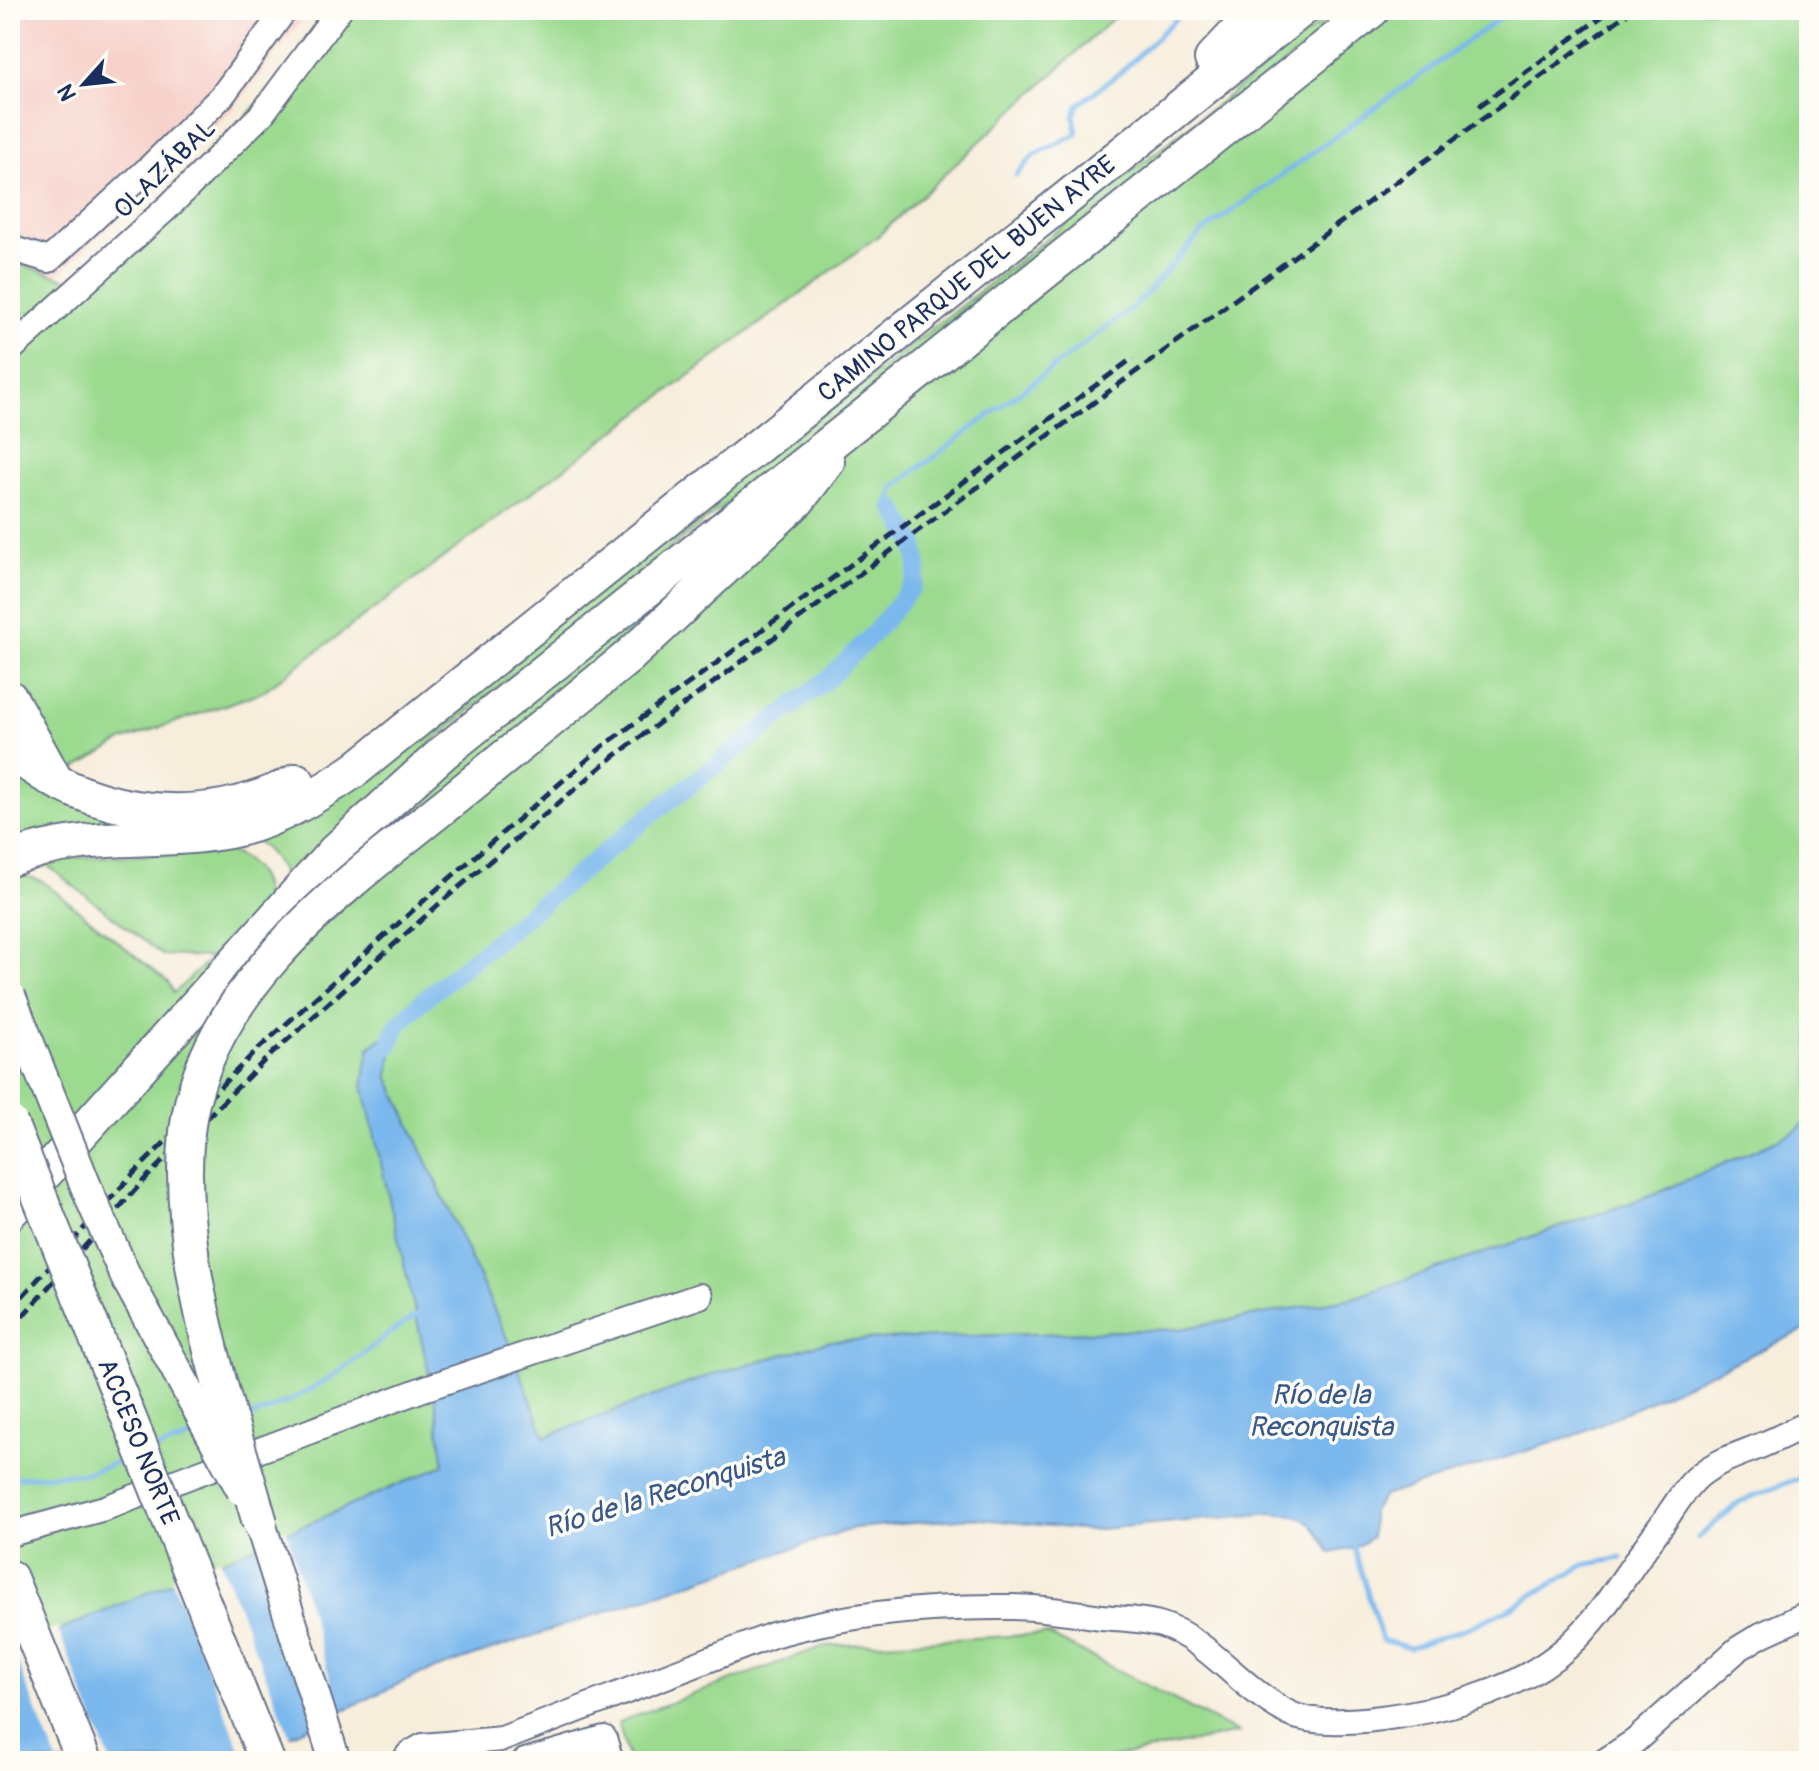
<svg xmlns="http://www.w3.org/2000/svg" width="1819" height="1771" font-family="Pangolin,sans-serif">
<rect width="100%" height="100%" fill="#fdfcf7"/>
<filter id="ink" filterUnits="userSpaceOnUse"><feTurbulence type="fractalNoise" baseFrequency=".0125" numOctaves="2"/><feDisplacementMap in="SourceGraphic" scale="16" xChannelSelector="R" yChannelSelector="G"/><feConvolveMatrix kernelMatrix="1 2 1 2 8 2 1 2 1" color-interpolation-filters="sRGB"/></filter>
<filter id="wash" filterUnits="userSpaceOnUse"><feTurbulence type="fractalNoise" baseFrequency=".006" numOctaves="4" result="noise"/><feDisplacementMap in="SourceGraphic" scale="32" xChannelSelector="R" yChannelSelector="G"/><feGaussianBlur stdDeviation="1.8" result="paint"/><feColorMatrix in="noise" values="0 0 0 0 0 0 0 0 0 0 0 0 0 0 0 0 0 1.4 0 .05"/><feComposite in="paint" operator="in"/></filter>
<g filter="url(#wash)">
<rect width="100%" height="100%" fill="#f7eddb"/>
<path fill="#f7d0c9" d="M10,10H309L233,109L10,320Z"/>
<path fill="#9bda8f" stroke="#5b8476" stroke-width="2" d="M339,10H1122L878,236L262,692L124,740L55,780L10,698V350L167,208Z
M1337,10H1352L544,648L431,743L10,1188V871L42,881L168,982L174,993L212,957L162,955L39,859L231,852C255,863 268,882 265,910L288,887C280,863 269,849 249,835L839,402Z
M1372,10H1809V1120L1793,1133L1653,1195L1353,1298L1180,1329L830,1341L711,1375L544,1437L509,1343L388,1076L397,1028L369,1048L435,1399L444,1465L10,1652V1212L336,850Z
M10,261L72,281L10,338Z
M10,761L69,797L297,796L10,849Z
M1047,1634L1239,1733L1093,1761H629L618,1722L824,1646Z"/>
<path fill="#7ab8ed" stroke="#4a74a6" stroke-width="2" d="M397,1026L388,1076L509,1343L545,1437L711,1375L830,1341L1180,1329L1353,1298L1653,1195L1793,1133L1809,1120V1328L1571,1437L1383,1496L1372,1511V1537L1354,1548L1330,1553C1311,1520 1311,1517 1273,1513L1089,1530L971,1518L854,1528L420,1674L236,1761H10V1652L444,1465L435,1399L363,1085L369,1048Z"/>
<path fill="#f7eddb" d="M286,1529L341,1716L323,1724L262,1539Z
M219,1558L291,1739L245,1761L171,1578Z
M57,1627L110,1761H57L11,1647Z"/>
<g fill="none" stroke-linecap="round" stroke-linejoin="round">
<path stroke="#7ab8ed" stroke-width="5" d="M1016,175L1034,155L1077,134L1074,115L1079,104L1122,71L1185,10
M893,507L890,498L895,486L1136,305L1201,233L1511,10
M242,1420C275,1409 307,1393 336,1374C365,1355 390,1329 421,1313
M155,1450L199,1435
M10,1478L87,1473L130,1458
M1698,1538L1739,1502L1809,1474
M1354,1548L1382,1640L1410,1648L1472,1626L1509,1609L1584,1565L1621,1558"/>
<path stroke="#7ab8ed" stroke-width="18" d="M388,1047L397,1026L422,1001L647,818L829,678L873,634L913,586L918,568L915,544L893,507"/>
</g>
</g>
<g filter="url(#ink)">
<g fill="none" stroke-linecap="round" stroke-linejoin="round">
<defs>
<path id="minor" d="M10,248L49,260L151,166L222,96L285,10
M10,350L167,208L262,114L339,10
M10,1534L105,1508L423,1389L700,1296
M404,1761L409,1754L423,1746L502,1739L773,1635C849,1613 933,1606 1012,1607C1042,1607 1073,1613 1102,1617C1121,1619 1144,1619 1162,1625C1199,1637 1225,1668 1255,1691C1265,1699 1279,1708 1290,1714C1331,1732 1432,1712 1474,1698C1581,1663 1599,1610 1660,1527C1672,1511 1684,1488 1700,1475C1717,1461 1740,1454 1760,1446C1777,1439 1793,1431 1809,1423
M525,1761L604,1738L611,1761
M1605,1761L1635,1741L1738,1649L1761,1635L1809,1613"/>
<path id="major" d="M260,1523L335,1761"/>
<path id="highway" d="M1212,59L1258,10
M627,658L798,500L827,462
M10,698L53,776
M10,750C91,819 204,830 297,781
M10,859C84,830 154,845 229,831C276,822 316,796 355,770L1301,10
M10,1212L336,850L444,752L1372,10
M10,1578L84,1761"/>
</defs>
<use href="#minor" stroke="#68728a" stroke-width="28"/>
<use href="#major" stroke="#68728a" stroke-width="34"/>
<use href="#highway" stroke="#68728a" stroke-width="38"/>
<use href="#minor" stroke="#fff" stroke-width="24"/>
<use href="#major" stroke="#fff" stroke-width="30"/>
<use href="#highway" stroke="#fff" stroke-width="34"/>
<path stroke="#1b2f5e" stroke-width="5" stroke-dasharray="12 6" stroke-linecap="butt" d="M1479,106L1611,10
M10,1310L134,1173L256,1051L429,896L602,747L1133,358
M10,1330L145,1179L265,1060L439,904L612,758L923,527L1632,10"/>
<defs>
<path id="major-bridge" d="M10,996L91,1199L126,1277L242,1490"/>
<path id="highway-bridge" d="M10,1123L267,1761
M260,1523C226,1402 174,1258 187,1132C203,985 351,881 457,796C514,750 570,704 627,658"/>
</defs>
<use href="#major-bridge" stroke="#68728a" stroke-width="34" stroke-linecap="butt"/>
<use href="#highway-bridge" stroke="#68728a" stroke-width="38" stroke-linecap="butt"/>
<use href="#major-bridge" stroke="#fff" stroke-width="30"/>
<use href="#highway-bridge" stroke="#fff" stroke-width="34"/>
</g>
</g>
<g text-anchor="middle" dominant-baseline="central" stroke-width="7" stroke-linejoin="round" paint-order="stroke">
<g font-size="26" fill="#1b2f5e" stroke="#fdfcf7">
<text transform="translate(165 169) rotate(-44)">OLAZÁBAL</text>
<text transform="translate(967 279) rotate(-39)">CAMINO PARQUE DEL BUEN AYRE</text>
<text transform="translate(138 1442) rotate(68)">ACCESO NORTE</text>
</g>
<g font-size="28" font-style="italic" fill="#385889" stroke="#fdfcf7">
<text x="1321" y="1395">Río de la<tspan x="1321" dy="32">Reconquista</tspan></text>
<text transform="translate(665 1493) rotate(-17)">Río de la Reconquista</text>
</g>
</g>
<rect width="1819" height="1771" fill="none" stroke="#fdfcf7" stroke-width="40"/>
<g transform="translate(84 84) rotate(243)" stroke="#fdfcf7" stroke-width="6" paint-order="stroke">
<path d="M0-6L14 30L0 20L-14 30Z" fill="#1b2f5e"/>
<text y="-12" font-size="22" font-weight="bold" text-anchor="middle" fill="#1b2f5e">N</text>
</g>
</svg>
